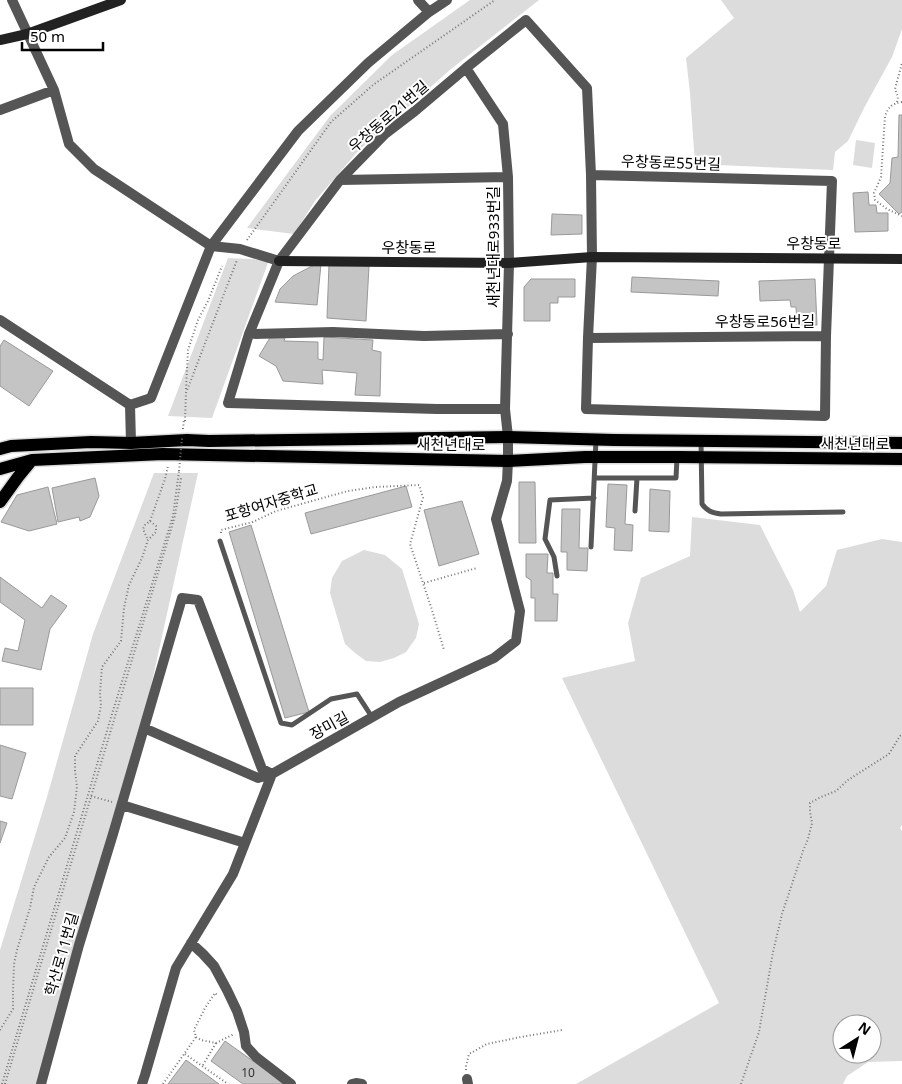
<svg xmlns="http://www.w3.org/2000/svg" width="902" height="1084" font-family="'Noto Sans','Noto Sans KR',sans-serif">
<rect width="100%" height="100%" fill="#fff"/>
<path fill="#dcdcdc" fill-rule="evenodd" d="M470,0H539L451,69L359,150L315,201L294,234L247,228L330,116L392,55Z
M721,0H902V29L892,57L864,108L848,141L835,152L833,170L695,164L690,93L686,58L734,18Z
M856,140L875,143L872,168L853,165Z
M228,258L269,260L212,418L168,416Z
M154,473H198L131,777L36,1084H0V950L47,797L93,634Z
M692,517L760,525L793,590L800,612L826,586L837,550L882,539L902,542V825L900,828L902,831V1061L868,1062L847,1076L843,1084H576L719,1003L562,678L635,661L628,623L641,578L690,556ZM842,1024H872V1054H842Z
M364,550L385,555L402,569L419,624L416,638L406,652L394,658L380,662L366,661L355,653L345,644L330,593L332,578L342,561Z"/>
<path fill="#c4c4c4" stroke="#999" d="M899,115H902V212L899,214L879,194L890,183L892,158L898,157Z
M868,192L869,205H876L877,213H888V231L855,232L853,193Z
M552,214L582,215V234L551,235Z
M321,264L317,305L275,302L280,289L293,276L312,266Z
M329,264L369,266L366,321L327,318Z
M632,277L719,281L718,296L631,292Z
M531,279H575V297H558V303H550V321H524V287Z
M815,279L817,325H797L796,307H791L790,300L760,301L759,281Z
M271,336L285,338L284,341L318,342V359L323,360L324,337L373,340L372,350L381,352L380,396L355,395L357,373L322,370L323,384L283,381L276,366L259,356Z
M4,340L53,371L29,406L0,386V346Z
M95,478L99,496L90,517L80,521L79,517L58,522L52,488Z
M519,482H535L536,543H519Z
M608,484L627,485L625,524L633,525L632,551L614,550L615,528L606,527Z
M406,486L412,507L311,534L305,513Z
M48,487L57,524L29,531L1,522L17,495Z
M650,489L670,491L669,532L649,531Z
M462,501L479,554L439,566L424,510Z
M562,509H580L579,548H588L587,571L567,570V552H561Z
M251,525L309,712L285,718L229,532Z
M526,554H548L547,573H553V594H558L557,621H535V598H531V580L526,577Z
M0,577L42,608L51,595L67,606L50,629L41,670L2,661L5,648L18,651L25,620L0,602Z
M0,688H33V725H0Z
M0,745L26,753L12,799L0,796Z
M0,821L7,823L0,843Z
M225,1041L285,1084H243L211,1061Z
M186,1060L219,1084H168Z"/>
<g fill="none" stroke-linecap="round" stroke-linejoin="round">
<defs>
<path id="primary" d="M0,449L11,446L91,442L131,443L187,440L209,441L508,437L614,440L902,443
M0,469L32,460L163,454L508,461L585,457H677L902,459
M0,502L18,477L32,460"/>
</defs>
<use href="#primary" stroke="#dbdbdb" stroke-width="15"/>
<path stroke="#777" stroke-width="2" stroke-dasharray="1 2.5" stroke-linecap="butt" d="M897,102L898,97L895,89L902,63
M902,102C892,104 889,106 885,116L881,177L874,193L875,200L887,209L902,216
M247,240L331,122L373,85L495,0
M186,389L188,350L198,320L208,301L222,266
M185,421L186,393L237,260
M183,429L184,419
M150,521L165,479L168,466
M221,533V530L253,522L276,511L348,491L375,487L419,485L423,498L410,544L432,610L444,650
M424,583L477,568
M91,796L112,802
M0,1030L13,1009V992L14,964L17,950L30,908L34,887L49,857L65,838L74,812L77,787L75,771V756L98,721L101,705L100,693L102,667L121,641L124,608L129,585L142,558L148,540L156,532V526L150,521L145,525L143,529L148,540
M196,1037L201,1040L216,1043L232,1035L234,1033
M185,1054L228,1084
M203,1065L216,1043
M466,1070V1066L469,1054L487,1044L521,1037L562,1030
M2,1084L112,714L173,516L179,471
M5,1084L175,516L181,478
M163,1084L196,1037L194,1030L205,1008L215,993L217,995
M741,1084L759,1032L773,952L782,914L803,851L808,839L812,823L810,812V803L821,797L836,791L848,780L889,754L900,736L902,734"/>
<path stroke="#555" stroke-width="5" d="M701,441L702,504C707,511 712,513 721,514L843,512
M595,478H676L677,458
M635,511L637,478
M220,541L281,723L292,725L331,699L357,694L372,717
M591,547L596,440
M557,576L554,557L545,539L550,500L594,498"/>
<path stroke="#555" stroke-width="10" d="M12,0L54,90L69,144L94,169L211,246L240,249L279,261
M418,0L429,12
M0,110L54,90
M591,175L832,181L826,336L825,416L586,409L588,338L592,257Z
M340,180L508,177
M0,320L130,405L151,398L211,246L298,131L368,63L429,12L447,0
M249,334L333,332L424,336L508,334
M588,338L826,336
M130,405L131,443
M505,409H437L228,403L249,334L279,261L340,180L385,134L415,111L466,68L526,20L587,88L591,175
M144,728L258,778L272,774L399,702L494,658L516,641L520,611L496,519L507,481L508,461V437L505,409L509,263L508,177L503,124L466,68
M122,805L245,843
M191,943L203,954L214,966L227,990L237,1011L244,1032L246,1046L256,1057L291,1084
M467,1079L468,1084
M41,1084L79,945L113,834L182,598L198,600L262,769L272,774
M142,1084L145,1075L176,968L233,874L272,774
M352,1084L356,1083L362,1084"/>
<path stroke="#222" stroke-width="10" d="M0,40L27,34L121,0
M279,261L509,263L592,257L902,259"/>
<use href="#primary" stroke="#000" stroke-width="12"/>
<path stroke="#777" stroke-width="2" stroke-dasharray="1 2.5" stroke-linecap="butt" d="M179,471L182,438"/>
</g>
<g text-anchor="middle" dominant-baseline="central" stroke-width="4" stroke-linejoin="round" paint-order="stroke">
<g font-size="12" fill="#313131">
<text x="248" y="1072">10</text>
</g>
<g font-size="15" fill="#000" stroke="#fff">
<text transform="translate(388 116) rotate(-41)">우창동로21번길</text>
<text transform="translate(671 162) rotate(2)">우창동로55번길</text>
<text x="814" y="243">우창동로</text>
<text x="409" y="247">우창동로</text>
<text transform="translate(493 247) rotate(-90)">새천년대로933번길</text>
<text x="765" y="321">우창동로56번길</text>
<text transform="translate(855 443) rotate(1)">새천년대로</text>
<text transform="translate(451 444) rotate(1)">새천년대로</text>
<text transform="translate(271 502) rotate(-17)">포항여자중학교</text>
<text transform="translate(329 725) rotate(-29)">장미길</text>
<text transform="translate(61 954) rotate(-74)">학산로11번길</text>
</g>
</g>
<g transform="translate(857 1039) rotate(36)"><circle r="24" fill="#ffffff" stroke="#999999"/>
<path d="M0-4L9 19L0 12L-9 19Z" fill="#000000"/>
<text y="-8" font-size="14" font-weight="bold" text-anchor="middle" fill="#000000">N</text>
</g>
<path d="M22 42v8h81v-8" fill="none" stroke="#000000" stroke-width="2.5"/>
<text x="30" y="42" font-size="15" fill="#000000" stroke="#ffffff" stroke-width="4" paint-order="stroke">50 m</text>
</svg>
